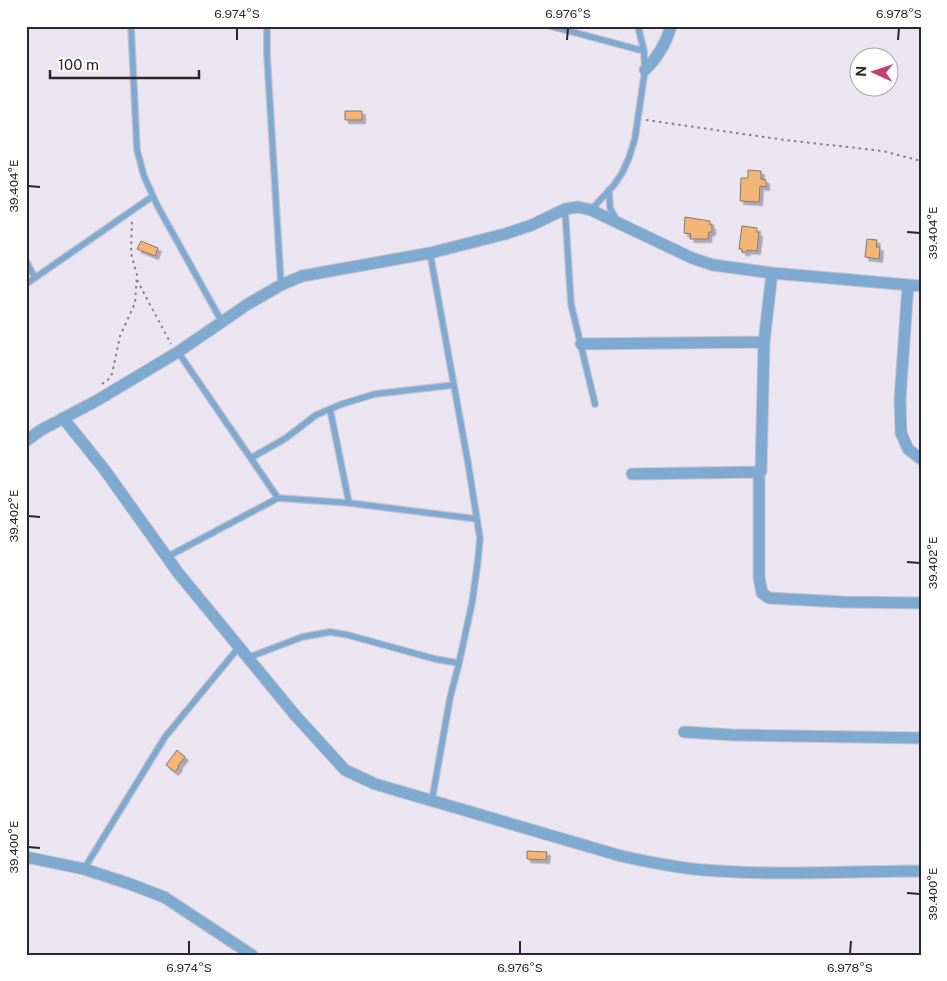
<svg xmlns="http://www.w3.org/2000/svg" width="947" height="981" font-family="'Public Sans',sans-serif">
<defs>
<filter id="shadow"><feDropShadow dx="3.5" dy="3.5" stdDeviation="0" flood-color="#0004"/></filter>
</defs>
<rect width="100%" height="100%" fill="#ebe4f1"/>
<path fill="#f3b576" stroke="#81776e" filter="url(#shadow)" d="M345,111H362V120H345Z
M748,170L761,171V179L766,180V187L760,186L759,202L740,201L741,178H748Z
M685,217L710,221V225H712V232H709L708,239H690L691,234L684,233Z
M742,226L757,228V232L759,233L757,251L747,250V252H742V249H739Z
M867,239L877,240L876,247H880L879,259L865,257Z
M141,241L158,248L155,256L137,249Z
M177,750L185,757L178,766L179,767L175,772L166,765Z
M527,851L547,852L546,860L527,859Z"/>
<g fill="none" stroke-linecap="round" stroke-linejoin="round">
<defs>
<path id="service" d="M131,26L137,150L144,176L157,205L222,322
M267,26V55L281,285
M550,26L644,51
M609,190L610,208L617,221
M565,209L571,304L595,404
M591,210L614,185L622,173L629,158L635,138L645,70L644,51L638,26
M430,253L468,463L480,538L478,560L472,603L459,663L450,698L432,800
M26,261L35,278
M26,284L153,196
M178,352L278,498
M330,409L349,503
M251,458L286,438L316,415L342,404L375,394L454,385
M167,557L278,498L349,503L477,519
M247,658L302,637L330,632L348,635L435,659L459,663
M84,869L165,737L239,647"/>
<path id="minor" d="M645,70C658,57 666,44 671,26
M908,285L900,399L901,433L908,449L921,459
M581,344L764,342
M63,418L104,469L179,574L295,715L345,770L375,784L621,856C649,862 676,868 704,870C776,876 849,871 921,871
M26,441L41,430L96,401L178,352L248,304L281,285L302,276L430,253L505,234L532,225L565,209L578,207L591,210L692,258L713,265L772,273L921,286
M759,472V577L762,593L769,598L843,602L921,603
M632,474L759,472L761,471L764,342L772,273
M684,732L734,735L921,738
M26,857L84,869L130,884L164,897L252,955"/>
</defs>
<use href="#service" stroke="#c8c2cd" stroke-width="8"/>
<use href="#minor" stroke="#c8c2cd" stroke-width="13"/>
<path stroke="#858088" stroke-width="2" stroke-dasharray="2.5 4" stroke-linecap="butt" d="M646,120L785,140L883,151L921,161
M137,280L171,344
M102,384L108,380L112,374L120,336L135,303L137,275L131,253L132,219"/>
<use href="#service" stroke="#7ea9d1" stroke-width="5.5"/>
<use href="#minor" stroke="#7ea9d1" stroke-width="11"/>
</g>
<path fill="none" stroke="#29272b" stroke-width="2" d="M237,40V28M567,40L568,28M898,40L899,28M28,186L40,187M907,232L920,233M28,516L40,517M907,562L920,563M28,847L40,848M907,893L920,894M189,954V941M520,954V941M850,954L851,941"/>
<rect width="947" height="981" fill="none" stroke="#ffffff" stroke-width="55"/>
<g transform="translate(874 72) rotate(273)"><circle r="24" fill="#ffffff" stroke="#a9a9aa"/>
<path d="M0-4L9 19L0 12L-9 19Z" fill="#ca3d6d"/>
<text y="-8" font-size="14" font-weight="bold" text-anchor="middle" fill="#29272b">N</text>
</g>
<path d="M50 70v8h149v-8" fill="none" stroke="#29272b" stroke-width="2.5"/>
<text x="58" y="70" font-size="15" fill="#29272b" stroke="#ffffff" stroke-width="4" paint-order="stroke">100 m</text>
<rect x="28" y="28" width="892" height="926" fill="none" stroke="#29272b" stroke-width="2"/>
<g font-size="12" text-anchor="middle" fill="#29272b">
<text x="237" y="18">6.974°S</text>
<text x="568" y="18">6.976°S</text>
<text x="899" y="18">6.978°S</text>
<text transform="translate(14 186) rotate(-90)" y="4">39.404°E</text>
<text transform="translate(933 233) rotate(-90)" y="4">39.404°E</text>
<text transform="translate(14 516) rotate(-90)" y="4">39.402°E</text>
<text transform="translate(933 563) rotate(-90)" y="4">39.402°E</text>
<text transform="translate(14 847) rotate(-90)" y="4">39.400°E</text>
<text transform="translate(933 894) rotate(-90)" y="4">39.400°E</text>
<text x="189" y="972">6.974°S</text>
<text x="520" y="972">6.976°S</text>
<text x="850" y="972">6.978°S</text>
</g>
</svg>
